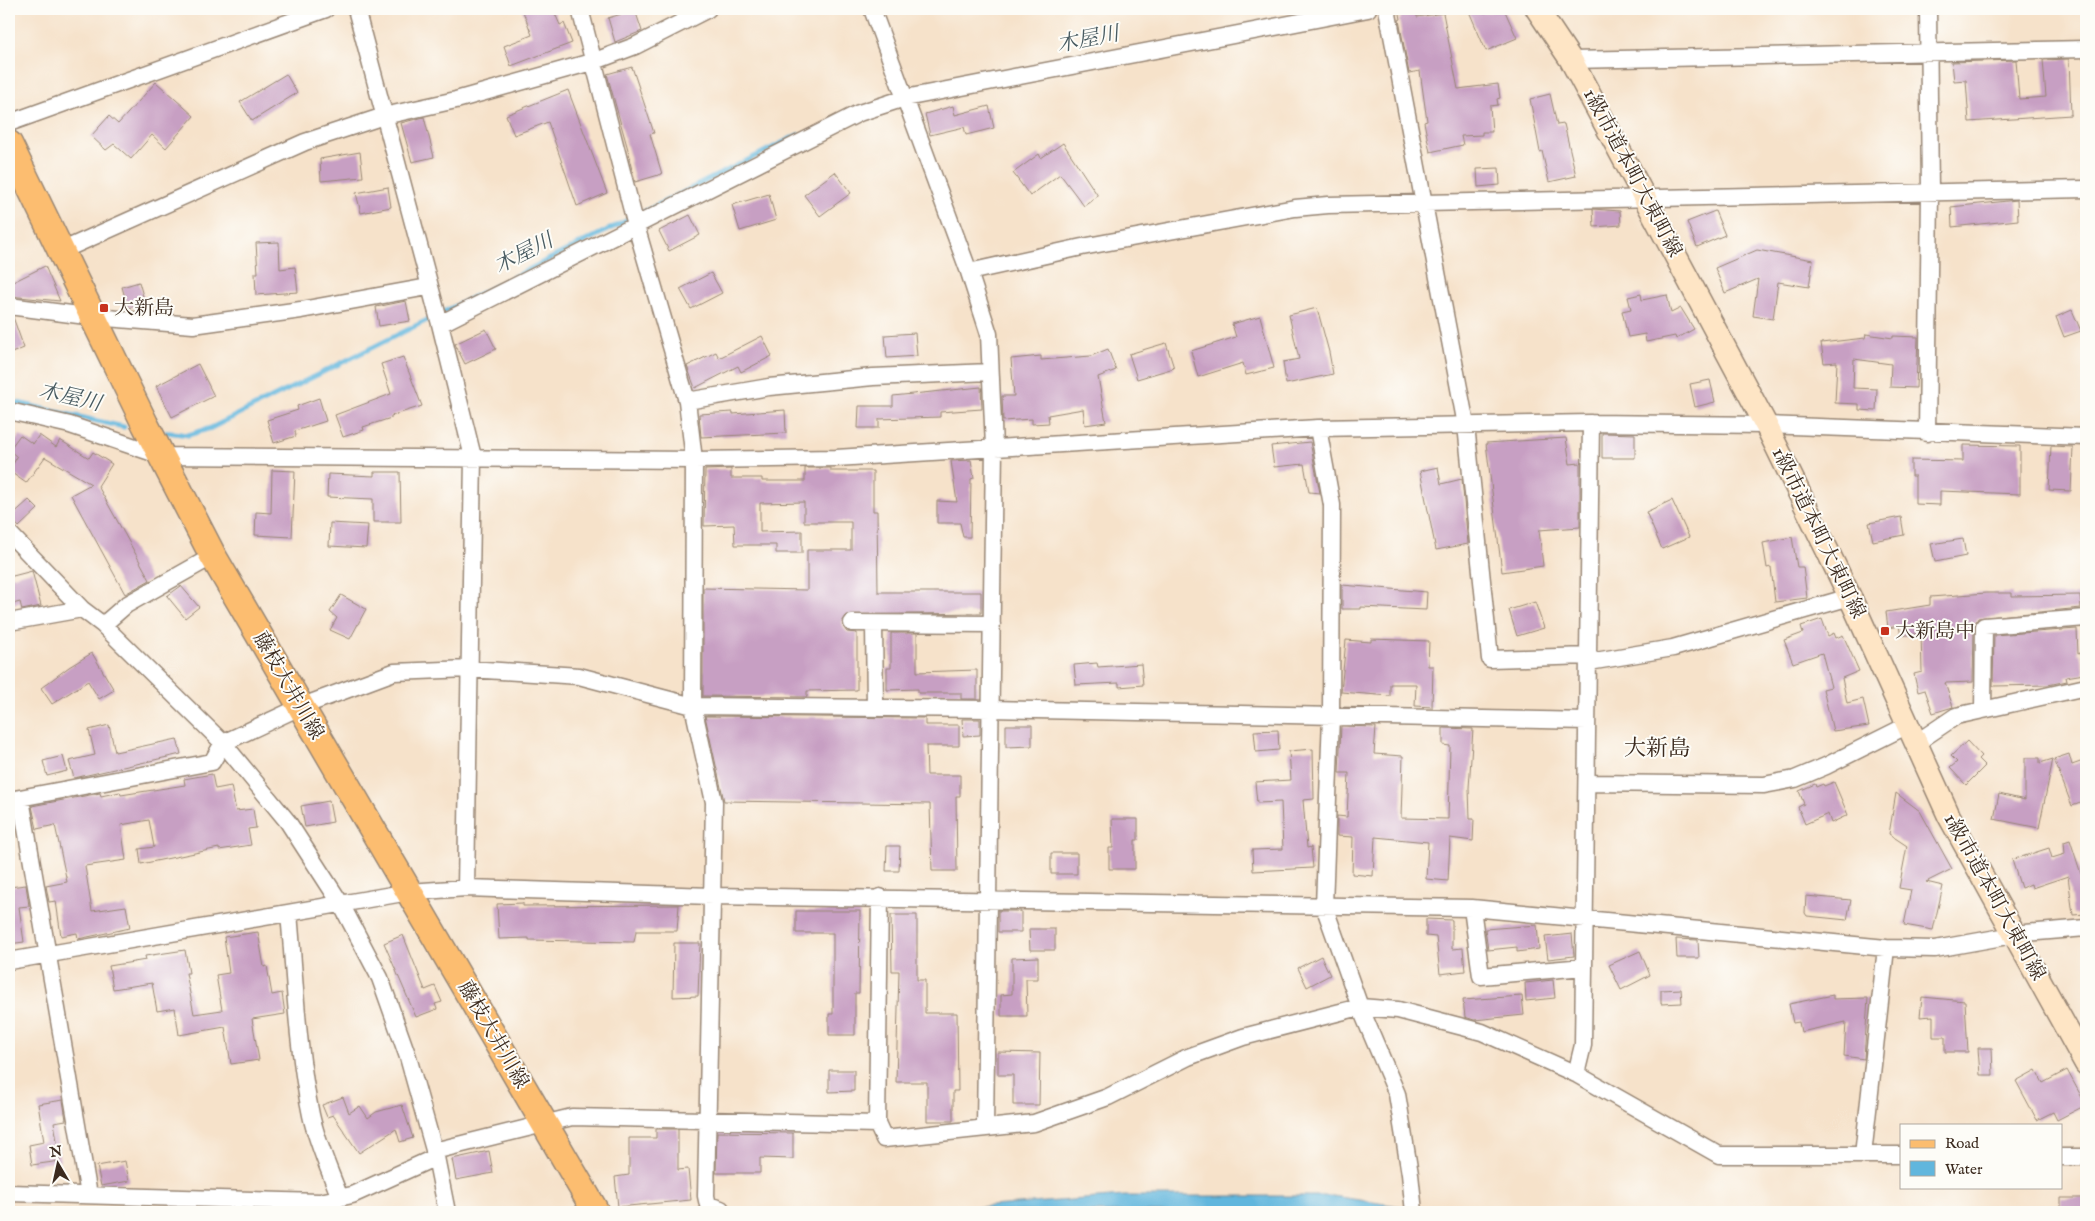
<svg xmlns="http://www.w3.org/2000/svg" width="2095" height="1221" font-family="'IM FELL English','Noto Serif JP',serif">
<rect width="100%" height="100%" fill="#fdfcf7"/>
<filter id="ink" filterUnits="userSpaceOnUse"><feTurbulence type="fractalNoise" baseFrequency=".02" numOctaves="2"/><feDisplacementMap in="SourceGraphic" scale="10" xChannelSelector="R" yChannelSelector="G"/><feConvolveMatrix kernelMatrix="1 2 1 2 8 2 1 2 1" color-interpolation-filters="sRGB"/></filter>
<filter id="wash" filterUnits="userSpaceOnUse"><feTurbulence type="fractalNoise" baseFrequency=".0096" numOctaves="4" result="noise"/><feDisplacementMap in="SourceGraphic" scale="20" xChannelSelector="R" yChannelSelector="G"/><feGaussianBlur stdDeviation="1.12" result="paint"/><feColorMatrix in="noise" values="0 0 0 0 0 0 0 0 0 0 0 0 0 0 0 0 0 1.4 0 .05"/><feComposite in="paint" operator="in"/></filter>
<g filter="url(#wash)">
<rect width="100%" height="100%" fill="#f6e2ca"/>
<path fill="#61b6dd" stroke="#4e707e" d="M1124,1196H1333L1438,1212H911Z"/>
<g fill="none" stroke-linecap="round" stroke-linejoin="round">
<path stroke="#61b6dd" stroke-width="5" d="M9,401L124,427
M167,432L188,435L211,428L798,135"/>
</g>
<g id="blocks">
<path fill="#c79fc3" d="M522,9H553L560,25L564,23L572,43L511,66L504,46L532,35Z
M1468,9H1483L1484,13L1504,9L1517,38L1486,51Z
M635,10L642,31L615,42L608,18Z
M1416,11L1417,17L1443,13L1458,89L1498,84L1500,98L1497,99L1498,105L1490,106L1492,132H1482V135L1461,136L1463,145L1430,152L1424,122L1427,121L1420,71L1409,73L1399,20L1401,19L1400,14Z
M2069,59L2071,115L1969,122L1966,80L1954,81L1952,62L2016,60L2019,99L2046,97L2043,60Z
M632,67L654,133L650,134L662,174L635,182L629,158L630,157L607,74Z
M286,74L297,93L252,121L240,102Z
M156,82L194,116L166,148L152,135L131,159L114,144L106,150L91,136L109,116L118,124Z
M568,90L607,193L577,206L548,122L514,135L506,115Z
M1550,94L1557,125L1564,124L1576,176L1549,182L1542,151L1540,152L1530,99Z
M953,106L955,115L989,106L994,128L966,135L964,127L930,135L925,114Z
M424,117L434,157L412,162L401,123Z
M1063,143L1098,196L1084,206L1060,174L1030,196L1013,173L1039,154L1041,158Z
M360,152L363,177L321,181L320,159Z
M1499,168L1500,185L1478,187L1477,169Z
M835,172L851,193L820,216L804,195Z
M388,187L391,207L361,213L356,193Z
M769,194L776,220L740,231L732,205Z
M2017,200L2018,220L1952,227L1951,207Z
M1593,209L1620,211L1621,225L1594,227Z
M1715,211L1725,235L1697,247L1687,222Z
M690,215L700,235L669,251L659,231Z
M279,242L280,269L295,267L298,292L256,295L255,273H258L256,243Z
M1757,250L1813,260L1809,287L1778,282L1773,319L1753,316L1758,279L1725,293L1715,268Z
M45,266L60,301L9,296V284Z
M711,273L722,293L691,309L680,289Z
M139,282L145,303L128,308L122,287Z
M1641,294L1642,300L1667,295L1671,313L1681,308L1694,329L1676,339L1675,336L1646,342L1645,334L1628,337L1622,311L1631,309L1628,297Z
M406,301L410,321L379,326L376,307Z
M1317,308L1329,352L1333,374L1286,384L1283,362L1299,359L1289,315Z
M2072,310L2081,331L2064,337L2056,317Z
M9,316L13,317L24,348L9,354Z
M1260,316L1274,368L1246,375L1243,363L1198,377L1191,351L1236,337L1232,324Z
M486,329L496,349L465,364L455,344Z
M915,333L917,356L887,358L885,335Z
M1866,334L1893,338V336L1918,337L1916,388L1890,387L1891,364L1854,359L1853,388L1877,389L1876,411L1859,410V404L1835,403L1837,362L1824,363L1821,343L1865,338Z
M762,336L772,356L741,372L738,366L695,388L687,366L716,352L719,358Z
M1166,343L1174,368L1137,379L1129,354Z
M1108,349L1116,370L1098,377L1106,422L1085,425L1083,409L1048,415L1049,423L1032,424V419L1003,421L1002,396H1014L1011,359L1041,356V360L1091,356Z
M403,357L422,406L391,416V418L363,427L364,430L343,437L335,415L391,394L381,364Z
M198,364L214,396L172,417L156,386Z
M1710,380L1715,402L1695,407L1690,384Z
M981,387L982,409L940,412V417L879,419V428H858L859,406H893V396Z
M319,398L326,421L295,431L296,436L274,443L267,420L298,410L297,406Z
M785,410L786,433L701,437L699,414L733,412V414Z
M1602,433L1635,434V458H1602Z
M20,435L33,444L39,435L56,447L60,440L89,458L93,452L112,464L98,486L150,580L125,594L71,495L91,484L45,457L26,483L9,471L17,457L9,450Z
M1566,438L1570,464L1580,463V527L1539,530L1543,566L1502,572L1486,443Z
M1310,442L1320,493L1309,492L1304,464L1274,467L1271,446Z
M1963,445L2020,446V494L1940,491V505L1915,504V476H1911V460L1963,461Z
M2051,446L2073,447L2071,491L2049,490Z
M971,460L974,478L971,479L970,537H963L960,523H937V501L957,502L951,461Z
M1438,467L1441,484L1462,479L1468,544L1436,550L1420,471Z
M805,468H831V471H873V511H877L878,592H981V613L847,615L842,622L844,628L847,632L857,633V690L807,691V697L703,696V588L807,590V550H851V522H804V502L760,503V532L802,531V553H776V545H735L734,525L704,526L705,470L731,469V478H762V481H805Z
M272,470L295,471L292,537L255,535L256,512L271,513Z
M374,472H400L401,522H373V499L327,497L328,474L374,476Z
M29,500L38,509L19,527L10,517Z
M1672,500L1689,537L1662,549L1646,512Z
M1901,517L1904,535L1873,541L1869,523Z
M330,523L368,525L366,548L329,546Z
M1792,537L1797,567H1803L1807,598L1775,602L1771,567L1767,568L1763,543Z
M1963,539L1966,556L1935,562L1931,544Z
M32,571L41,606L22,610L20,602L9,605V577Z
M1342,585L1427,592L1426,610L1361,607V609H1342Z
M181,586L199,607L185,618L167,596Z
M1987,593H2012V596L2080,595L2081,608L1978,618L1974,626L1973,682L1945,683L1953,707L1933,713L1925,690L1918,692L1914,674L1922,672L1921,633L1901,636L1899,626L1888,628L1886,612L1930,605V597Z
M341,595L366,609L350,639L330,630L337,618L330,612Z
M1535,602L1544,628L1517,636L1509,610Z
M1822,619L1828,636L1834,633L1836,638L1843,635L1859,671L1842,678L1847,703L1863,699L1869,726L1833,731L1823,689L1831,687L1822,653L1793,663L1784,640L1803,633L1801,626Z
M2077,629L2078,654L2080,653L2084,674L2066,677L2067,681L2048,685L1993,686L1994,635Z
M891,633H917V672L977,670V699H961V693H918V689L887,690V668H891Z
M1371,639L1429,641L1428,666H1433L1432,707L1415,706L1416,684H1390V696L1341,692L1346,640L1371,642Z
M92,653L114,690L99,699L88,681L52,704L41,688L69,667Z
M1097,663L1098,667L1141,664L1143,685L1119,687V683L1076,685L1074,665Z
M705,716L925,718V725H959V746H926L927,775H960V796H956L957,871H932L930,804L724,801Z
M962,719H980V735L963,736Z
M109,725L115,752L177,739L181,754L74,778L69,761L95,755L89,730Z
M1006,725H1032V746L1006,747Z
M1341,726L1376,727L1374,754L1403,756L1401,818L1448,819L1450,746L1443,745V728L1473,729L1469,788L1470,819H1474L1473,841L1450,838L1448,881L1426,879L1428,842L1375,837L1373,876L1352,874L1353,837L1337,836V816L1347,817L1349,773H1339Z
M1278,730L1279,750L1256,752L1254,731Z
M1967,741L1981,756L1978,759L1985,766L1966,785L1950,768L1957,762L1951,756Z
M1313,749L1314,799L1303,800L1307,848L1311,847L1313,868L1253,871L1252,850L1283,849L1281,802L1257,803L1255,782L1291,780L1289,751Z
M2069,754L2072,765L2086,760V801L2072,806L2054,759Z
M63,756L67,771L47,776L43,761Z
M2025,758H2040V763L2053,759L2039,828L1994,819L1999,794L2025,800Z
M212,774L215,789L231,786L236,811L253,809L256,828L248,829L251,845L219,850V848L141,864L139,849L154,847L149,820L121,825L126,860L85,866L92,911L126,906L130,928L78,939L77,933L61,936L56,901L49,902L46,886L67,882L55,825L37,829L32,806L100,793L101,796L120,792L121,795L185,785L184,779Z
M1834,782L1848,815L1831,823L1828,814L1805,824L1798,807L1804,804L1799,791L1815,784L1816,787L1823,784L1824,786Z
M1896,793L1920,811L1952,869L1926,882L1943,886L1933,930L1904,925L1911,890L1899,888L1907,846L1889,834Z
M329,801L333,822L305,827L301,806Z
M1112,819H1138V840H1135V869H1109V848H1113Z
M2070,840L2081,874L2086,873V914L2073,915L2068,876L2032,888L2031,884L2021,888L2012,860L2049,848L2052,858L2065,854L2064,842Z
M887,846H900L899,871H886Z
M1051,853H1077V874H1051Z
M26,885L29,906L19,907L24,942L9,944V887Z
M1806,896L1851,900L1847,920L1807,916L1805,913Z
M523,903V906L679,905L677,931H636L634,942L529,940V938L499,939L497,904Z
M796,911H860L859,993H855V1035H829V1014H833V933H796Z
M998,911H1021V932H998Z
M891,915H917V980H925V1013H957L958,1091H953V1121H927V1082H896L899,971H892Z
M1426,919L1452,920V949L1463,948L1465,971L1440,974L1436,937L1426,936Z
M1537,925L1539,949L1517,952V947L1488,950L1485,929Z
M1029,929H1055V950H1030Z
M258,932L264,967L267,966L272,995L282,993L285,1014L252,1019L259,1060L231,1064L225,1027L179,1035L175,1008L157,1011L152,983L113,989L109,966L146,960L145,956L185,950L189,973H186L194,1014L222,1010L216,975L229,973L224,937Z
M1572,934L1574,956L1548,959L1545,937Z
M403,935L425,990L435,986L442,1002L435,1004L437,1009L416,1017L384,943Z
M1676,939L1698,940L1699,958H1677Z
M674,943H700L698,996L673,997Z
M1640,951L1650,975L1621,990L1609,965Z
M1321,956L1330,975L1307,987L1298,968Z
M1038,957V979H1026L1027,1016H1001V995L1012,994V958Z
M1553,980L1555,998L1526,1001L1525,983Z
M1681,989L1682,1003L1661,1004V990Z
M1833,995V999L1868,998L1864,1059L1844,1056L1846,1022L1801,1032L1799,1022L1793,1023L1789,1004Z
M1522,996L1524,1015L1474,1020L1465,1017L1463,1000Z
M1922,997L1965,1001L1968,1052H1945V1037H1933V1016L1920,1017Z
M1978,1048H1992L1993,1075H1980Z
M998,1052L1040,1053L1039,1105H1013V1075H998Z
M829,1070H854V1091L829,1092Z
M2036,1070L2043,1083L2067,1070L2086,1105L2057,1120L2053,1112L2037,1120L2016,1081Z
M343,1097L349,1113L360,1106L368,1118L376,1112L402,1105L413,1138L400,1142L396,1129L359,1153L333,1115L327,1117L322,1105Z
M63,1100L66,1120L54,1122L60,1161L32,1165L29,1145L44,1142L38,1104Z
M656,1129H678V1170L688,1169L691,1200L618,1207L615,1177L629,1175V1138H656Z
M717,1132L793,1133V1159L760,1158V1173H716Z
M489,1151L493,1173L456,1180L452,1159Z
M125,1161L129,1181L101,1186L97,1166Z
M2061,1198H2086V1212H2061Z"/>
</g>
</g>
<g filter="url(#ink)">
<use href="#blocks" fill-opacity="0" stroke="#988674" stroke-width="1"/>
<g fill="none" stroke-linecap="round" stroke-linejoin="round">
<defs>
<path id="street" d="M356,9L440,324L473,457L466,888
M580,9L636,226L687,401L694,460L693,706L714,802L706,1196L708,1205L721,1209
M872,9L969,272L989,334L994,447L985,1128
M1387,9L1466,425L1490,659L1589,656
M1571,60L2086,49
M9,123L326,9
M61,251L305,142L384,116L456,100L595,61L635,46L708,9
M969,272L1082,247L1295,208L1328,205L2086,189
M9,306L94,317L193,325L301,310L428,287
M440,324L859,113L905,98L1368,9
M687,401L769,387L873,377L990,372
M9,411L70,425L162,456L694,460L836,458L1318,428L1591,423L1766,425L2086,437
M1318,428L1332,505L1331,716L1324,906L1360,1007L1397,1094L1410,1174L1414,1212
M1927,433L1930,192L1928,9
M9,533L82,609L103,625L223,743L288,822L341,904L380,978L408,1057L436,1157L447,1212
M9,622L82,609
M852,623L992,624
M103,625L126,605L213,556
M874,625L875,707
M1589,662L1673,648L1850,597
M1983,710L1984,626L2086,618
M1916,743L1956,716L2086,687
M1587,783L1764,785L1795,779L1826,766L1908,725
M21,799L89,1195
M9,800L212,762L223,743L300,707L394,672L469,669L579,676L693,706L991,709L1587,721
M1472,908L1481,976L1584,967
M289,913C295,980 297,1049 311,1115C317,1143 330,1171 340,1198
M9,961L409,892L466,888L712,896L1472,908L1886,948L1935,949L2025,933L2086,928
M1576,1074L1583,1045L1591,423
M877,1124L884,1139L1034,1123L1108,1097L1188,1057L1243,1037L1360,1007L1398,1010L1482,1032L1576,1074L1719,1155H1901
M434,1151L572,1117L877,1124L880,897
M1863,1155L1886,948
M2061,1157H2086
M9,1193L320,1202L352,1195L436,1157"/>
<path id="secondary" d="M1537,9L1571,60L1766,425L1850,597L1949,816L2086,1064"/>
<path id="primary" d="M9,144L145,424L213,556L596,1212"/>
</defs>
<use href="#street" stroke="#988674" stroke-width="19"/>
<use href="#secondary" stroke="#988674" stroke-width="25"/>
<use href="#primary" stroke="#988674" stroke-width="29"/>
<use href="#street" stroke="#fff" stroke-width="16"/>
<use href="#secondary" stroke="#fee5c5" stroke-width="22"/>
<use href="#primary" stroke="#fcbd6f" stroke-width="26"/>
</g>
</g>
<g fill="#c8321e" stroke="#fdfcf7" stroke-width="2">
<rect x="99" y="303" width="10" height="10" rx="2.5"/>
<rect x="1880" y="626" width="10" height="10" rx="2.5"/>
</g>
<g text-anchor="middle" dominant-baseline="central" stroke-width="4" stroke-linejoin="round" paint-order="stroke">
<g font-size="20" fill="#3b2a1e" stroke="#fdfcf7">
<text transform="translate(1632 173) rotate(62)">1級市道本町大東町線</text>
<text transform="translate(1818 533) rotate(64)">1級市道本町大東町線</text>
<text transform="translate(288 686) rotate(60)">藤枝大井川線</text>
<text transform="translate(1994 897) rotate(61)">1級市道本町大東町線</text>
<text transform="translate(493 1035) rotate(60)">藤枝大井川線</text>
</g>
<g font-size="20" fill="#3b2a1e" stroke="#fdfcf7" text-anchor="start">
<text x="114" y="308">大新島</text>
<text x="1895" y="631">大新島中</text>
</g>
<g font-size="21" font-style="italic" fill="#485b61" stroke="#fdfcf7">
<text transform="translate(1088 40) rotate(-11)">木屋川</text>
<text transform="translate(524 254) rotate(-27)">木屋川</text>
<text transform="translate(70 398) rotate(13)">木屋川</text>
</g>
<g font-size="22" fill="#3b2a1e" stroke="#fdfcf7">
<text x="1657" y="749">大新島</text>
</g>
</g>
<rect width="2095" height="1221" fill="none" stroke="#fdfcf7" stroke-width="30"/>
<rect x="1900" y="1124" width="162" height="65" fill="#fdfcf7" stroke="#afa8a0"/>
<rect x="1910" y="1140" width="25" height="8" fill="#fcbd6f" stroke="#afa8a0"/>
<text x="1945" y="1148" font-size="15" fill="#3b2a1e">Road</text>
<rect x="1910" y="1161" width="25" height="15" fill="#61b6dd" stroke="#afa8a0"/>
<text x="1945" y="1174" font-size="15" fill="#3b2a1e">Water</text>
<g transform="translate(58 1164) rotate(351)" stroke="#fdfcf7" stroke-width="4" paint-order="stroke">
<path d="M0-4L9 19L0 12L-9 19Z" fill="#3b2a1e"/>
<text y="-8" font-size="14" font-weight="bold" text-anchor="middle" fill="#3b2a1e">N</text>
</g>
</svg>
